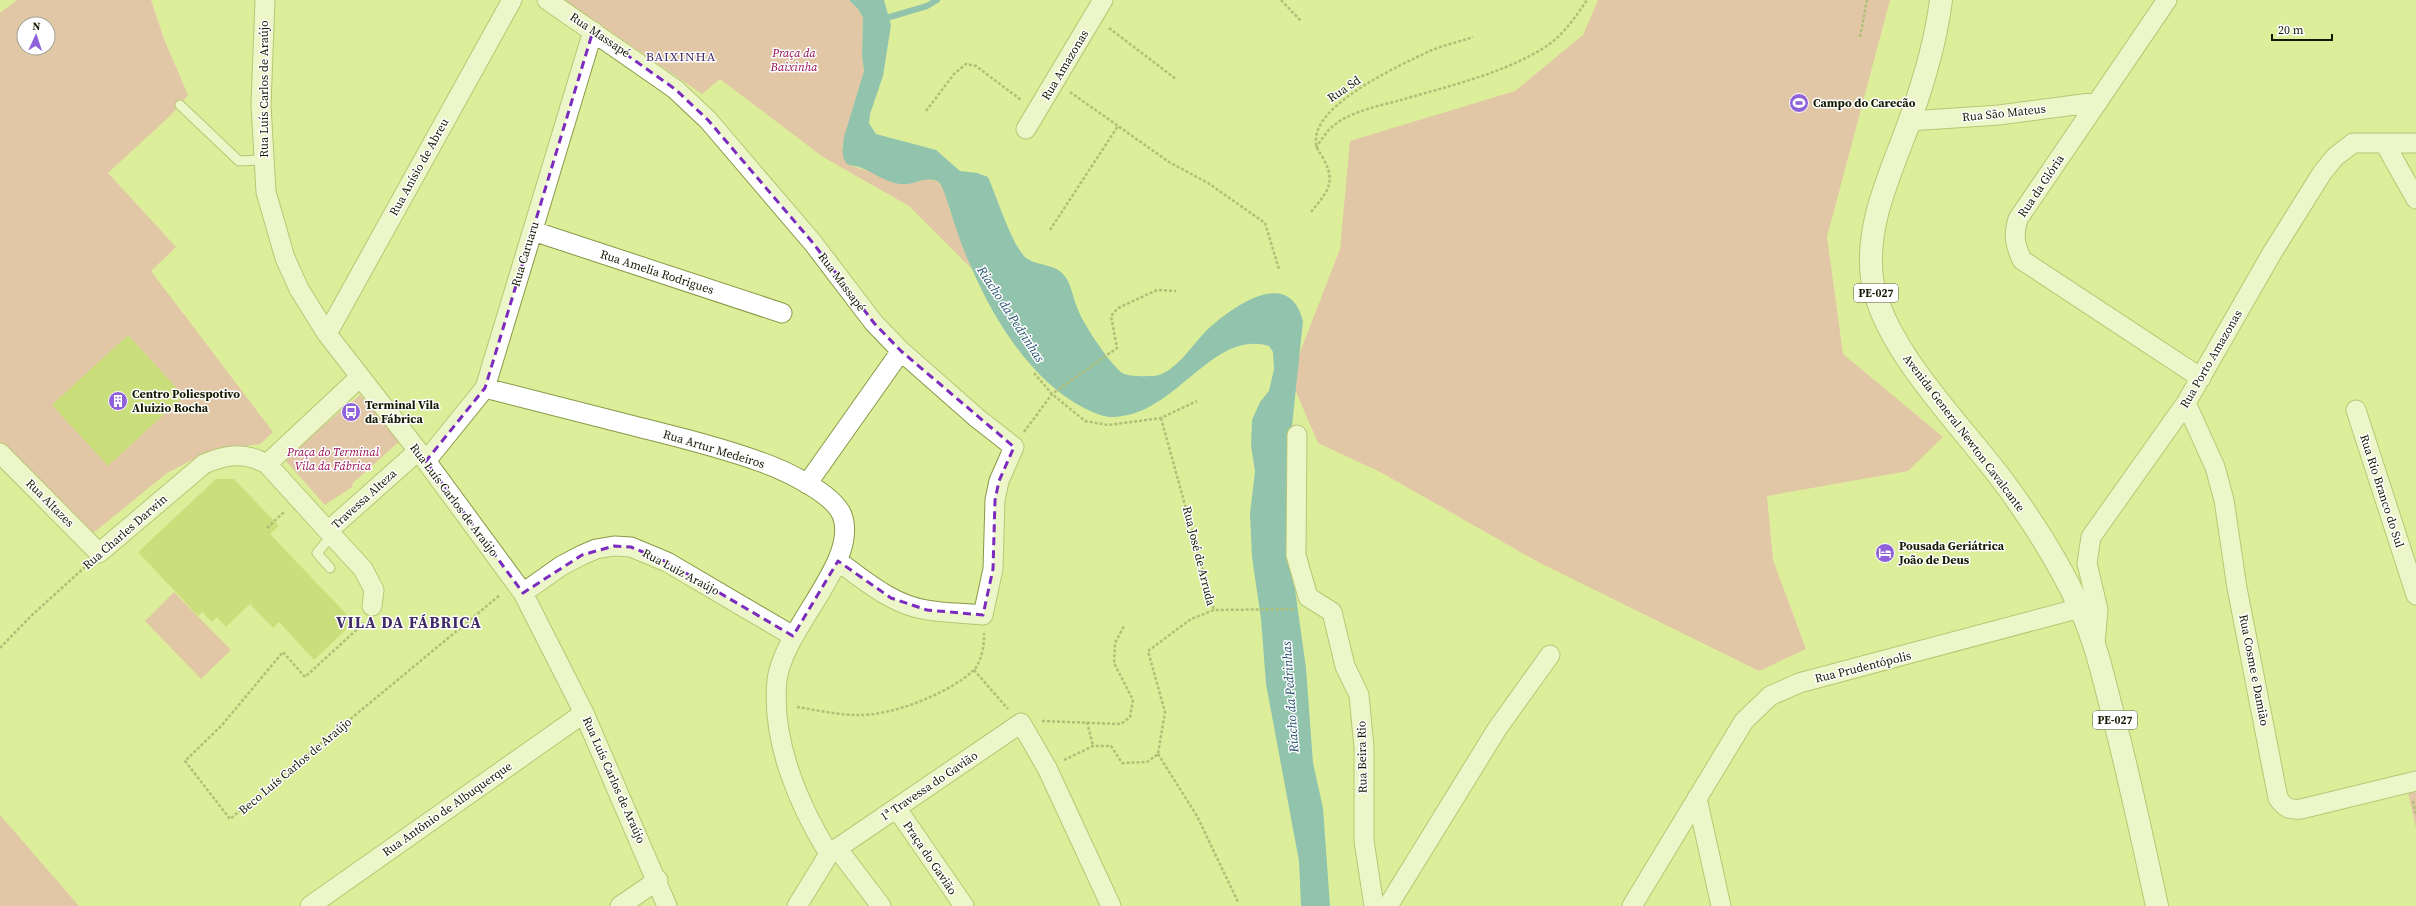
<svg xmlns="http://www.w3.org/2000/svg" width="2416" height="906" font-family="'Source Serif 4',serif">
<rect width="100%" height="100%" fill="#dcee9a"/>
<path fill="#e998b3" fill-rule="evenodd" d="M17,0H151L164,39L188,95L171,115L108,173L176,247L151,271L273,432L260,444L220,450L194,459L167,473L92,534L0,443V13ZM24,24H48V48H24Z
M564,0H849L858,9L863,18L862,56L864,71L842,147L849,165L908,184L927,179L939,182L946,193L949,209L972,269L909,206L823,157L720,79L702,94Z
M1598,0H1890L1827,237L1843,354L1943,437L1908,471L1767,496L1773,560L1806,649L1759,671L1538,562L1382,473L1318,443L1290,378L1340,249L1350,141L1515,91L1583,35Z
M360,395L402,439L353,483L352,487L325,505L285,460V458Z
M174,592L231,650L201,679L145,621Z
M2416,782V828L2406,784Z
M0,815L79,906H0Z"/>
<path fill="#378fc3" d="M849,0H884L891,25L883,76L870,114L869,123L876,134L936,150L960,171L977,173L988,177C996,195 1012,245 1025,257C1035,266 1053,263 1063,274C1072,284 1072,296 1077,307C1081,321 1112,368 1124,374C1132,377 1145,376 1154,376C1175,374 1194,342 1208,329C1234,306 1289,266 1303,321L1290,445L1288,539L1306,668L1313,763L1323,808L1330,906H1301L1299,861L1266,684L1261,619L1252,557L1250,514L1255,471L1251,446L1252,420L1260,402L1269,391L1274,369L1273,352L1269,346C1210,329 1175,419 1110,417C1100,416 1093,412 1084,408C1032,381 995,322 972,269C963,250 956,229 950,210C946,199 945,191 939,182C928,176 919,182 908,184C889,186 876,173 859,167C854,165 848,167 845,161C841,155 843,144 844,137L864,71L862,56L863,18L858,9Z"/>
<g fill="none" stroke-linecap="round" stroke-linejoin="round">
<path stroke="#378fc3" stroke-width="6" d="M883,19L927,6L937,0"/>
</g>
<path fill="#b6cb58" d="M128,335L184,396L108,466L52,405Z
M216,479H234L279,526L270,534L354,622L314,660L279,622L273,628L250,604L226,627L217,617L212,622L202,612L198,616L138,552Z"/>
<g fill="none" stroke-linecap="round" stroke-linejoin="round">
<defs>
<path id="lane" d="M180,105L239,161L263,160
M330,568L317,553L332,535"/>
<path id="street" d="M265,0L261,105L266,192L285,258L299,289L327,334L426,461L523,593L584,713L667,906
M547,0L675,89L708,120L813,243L874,323L901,351L977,418L1014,447L999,481L995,500L993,569L983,615C965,613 945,613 927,610C893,605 865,581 838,561
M2167,0L2018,219C2013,235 2015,245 2022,260L2201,378
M1910,121L1999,115L2098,102
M1026,129L1103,0
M2385,144L2416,199
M533,231L782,313
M327,334L512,0
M359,378L267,464L328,531L418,451
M485,388C537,401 589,415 642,428C682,438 723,448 761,462C784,470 833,493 842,515C860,561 783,629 777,680C771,740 798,804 829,854L797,906
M2186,403L2215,467L2224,500L2237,588L2278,798C2285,808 2289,810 2301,809L2416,781
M2356,410L2416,595
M1297,435L1296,555L1308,597L1332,612L1345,666L1359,695L1364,748V841L1374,906
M0,453L99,553L204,464C227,454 245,452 267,464
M426,461L485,388L593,31
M807,484L901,351
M328,531L363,569L374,590L372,606
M523,593L561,566L582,555L596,549L614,546L631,547L667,562L793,636
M2095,644L2098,610L2087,563L2091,537L2186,403L2272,253L2322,173L2335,157L2353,143H2416
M1697,798L1721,906
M897,809L964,906
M837,848L881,906
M829,854L1021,723L1047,768L1111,906
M310,906L584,713
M620,906L658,880
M1388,906L1497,729L1550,655
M1632,906L1744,721L1770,696L1799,683L2080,608"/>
<path id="primary" d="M1941,0C1936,41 1924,81 1910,120C1892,171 1865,223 1872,278C1881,345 1959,423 2000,477C2030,517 2059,562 2080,608C2094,638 2102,671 2110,703C2128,770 2142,838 2157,906"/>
</defs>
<use href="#lane" stroke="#899847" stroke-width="11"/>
<use href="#street" stroke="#899847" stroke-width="21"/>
<use href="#primary" stroke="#899847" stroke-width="24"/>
<path stroke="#79854e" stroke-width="2.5" stroke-dasharray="3 2" stroke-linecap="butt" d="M1281,0L1301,21
M1109,28L1176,79
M1860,37L1867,0
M1070,92L1169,162L1208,183L1265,223L1279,269
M926,111L954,74L966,64L976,66L1021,100
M1316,148C1321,140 1326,132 1333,126C1351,111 1379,106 1401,100C1448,86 1499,75 1542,49C1561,38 1575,18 1587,0
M1311,212C1327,192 1337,183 1323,158C1319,151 1315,147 1316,139C1317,103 1400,65 1430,51C1443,45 1459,42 1473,37
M1050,230L1118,126
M1034,373L1052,394L1085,421L1108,425L1161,418L1197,401
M1161,418L1214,610
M1024,432L1052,394L1117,348L1111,316L1118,308L1157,290L1176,291
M267,528L284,512
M364,623L305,677L283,652L222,725L185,761L230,819L500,595
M0,648L31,616L86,566
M974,670L1008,709
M797,707C816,710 838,715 857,715C892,716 947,694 973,671C981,664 985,643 984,633
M1042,721L1121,724L1130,717L1133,700L1114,663L1115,643L1124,626
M1087,722L1093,746
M1158,754L1197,816L1238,902
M1064,760L1093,746H1111L1122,763L1147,762L1158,754L1165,712L1148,651L1191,619L1214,610L1294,609
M2413,801L2416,814"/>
<use href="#lane" stroke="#fff" stroke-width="9"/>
<use href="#street" stroke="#fff" stroke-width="19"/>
<use href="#primary" stroke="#fff" stroke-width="22"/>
</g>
<path d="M0 0H2416V906H0ZM593,31L675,89L708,120L813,243L874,323L901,351L1014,447L999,481L995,500L993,569L983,615L927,610L891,598L838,561L793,636L667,562L631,547L614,546L582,555L523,593L426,461L485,388Z" fill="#dcee9a" fill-opacity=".55" fill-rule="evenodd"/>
<path fill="none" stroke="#7b2cbf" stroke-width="3" stroke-dasharray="8 5" stroke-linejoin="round" d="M593,31L675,89L708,120L813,243L874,323L901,351L1014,447L999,481L995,500L993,569L983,615L927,610L891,598L838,561L793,636L667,562L631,547L614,546L582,555L523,593L426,461L485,388Z"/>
<defs>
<symbol id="stadium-disc" viewBox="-11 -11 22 22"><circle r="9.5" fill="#8e60d9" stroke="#fff"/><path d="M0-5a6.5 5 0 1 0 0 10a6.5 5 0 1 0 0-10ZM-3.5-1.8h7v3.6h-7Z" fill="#fff"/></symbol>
<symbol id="building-disc" viewBox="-11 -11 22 22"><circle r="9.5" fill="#8e60d9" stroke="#fff"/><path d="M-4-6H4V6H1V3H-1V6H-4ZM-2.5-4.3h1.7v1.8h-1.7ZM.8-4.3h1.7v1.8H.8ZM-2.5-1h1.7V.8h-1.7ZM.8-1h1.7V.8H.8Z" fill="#fff"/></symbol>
<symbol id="bus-disc" viewBox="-11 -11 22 22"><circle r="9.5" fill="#8e60d9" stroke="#fff"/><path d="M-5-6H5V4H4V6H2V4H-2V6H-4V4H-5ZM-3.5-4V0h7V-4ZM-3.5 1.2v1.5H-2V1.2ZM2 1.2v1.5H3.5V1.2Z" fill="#fff"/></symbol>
<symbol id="hotel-disc" viewBox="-11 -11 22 22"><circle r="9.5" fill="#8e60d9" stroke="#fff"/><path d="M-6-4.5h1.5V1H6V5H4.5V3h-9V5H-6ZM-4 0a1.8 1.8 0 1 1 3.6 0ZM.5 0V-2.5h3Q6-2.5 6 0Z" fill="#fff"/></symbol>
</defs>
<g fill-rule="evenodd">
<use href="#stadium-disc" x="1788" y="92" width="22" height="22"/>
<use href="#building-disc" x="107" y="390" width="22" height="22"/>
<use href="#bus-disc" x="340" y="401" width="22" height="22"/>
<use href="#hotel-disc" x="1874" y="542" width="22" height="22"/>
</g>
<g text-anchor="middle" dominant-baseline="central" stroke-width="3" stroke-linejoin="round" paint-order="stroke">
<g fill="#fff" stroke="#5b5f4c" stroke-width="1">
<rect x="1854" y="284" width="44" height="18" rx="3"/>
<rect x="2093" y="711" width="44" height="18" rx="3"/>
</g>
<g font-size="11" font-weight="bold" fill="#151a00">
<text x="1876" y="293">PE-027</text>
<text x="2115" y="720">PE-027</text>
</g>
<g font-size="12" fill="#151a00" stroke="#fff">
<text transform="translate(600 35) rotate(34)">Rua Massapé</text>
<text transform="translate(1065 65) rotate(-59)">Rua Amazonas</text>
<text transform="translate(264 89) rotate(-90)">Rua Luís Carlos de Araújo</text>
<text transform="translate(1344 89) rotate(-34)">Rua Sd</text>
<text transform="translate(2004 113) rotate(-6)">Rua São Mateus</text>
<text transform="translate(419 167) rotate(-61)">Rua Anísio de Abreu</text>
<text transform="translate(2041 186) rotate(-56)">Rua da Glória</text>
<text transform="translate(525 254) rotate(-73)">Rua Caruaru</text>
<text transform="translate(657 272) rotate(18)">Rua Amelia Rodrigues</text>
<text transform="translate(842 282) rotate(53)">Rua Massapé</text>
<text transform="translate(2211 359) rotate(-60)">Rua Porto Amazonas</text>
<text transform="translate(1964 433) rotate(53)">Avenida General Newton Cavalcante</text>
<text transform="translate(714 449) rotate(17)">Rua Artur Medeiros</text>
<text transform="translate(2382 491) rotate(72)">Rua Rio Branco do Sul</text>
<text transform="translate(364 499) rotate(-42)">Travessa Alteza</text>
<text transform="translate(454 500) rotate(53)">Rua Luís Carlos de Araújo</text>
<text transform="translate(50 503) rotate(45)">Rua Altazes</text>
<text transform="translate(125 532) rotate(-41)">Rua Charles Darwin</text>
<text transform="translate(1199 556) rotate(76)">Rua José de Arruda</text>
<text transform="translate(681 572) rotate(28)">Rua Luiz Araújo</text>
<text transform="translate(1863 667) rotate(-14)">Rua Prudentópolis</text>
<text transform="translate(2254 670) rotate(79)">Rua Cosme e Damião</text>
<text transform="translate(1362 757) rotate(-91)">Rua Beira Rio</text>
<text transform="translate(295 766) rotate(-40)">Beco Luís Carlos de Araújo</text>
<text transform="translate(614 780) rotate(66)">Rua Luís Carlos de Araújo</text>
<text transform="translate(929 786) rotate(-34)">1ª Travessa do Gavião</text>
<text transform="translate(447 809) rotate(-35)">Rua Antônio de Albuquerque</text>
<text transform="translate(930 858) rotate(56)">Praça do Gavião</text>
</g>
<g font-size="12" font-style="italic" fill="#960e52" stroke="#fff">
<text x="794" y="53">Praça da<tspan x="794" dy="14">Baixinha</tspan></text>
<text x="333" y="452">Praça do Terminal<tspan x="333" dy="14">Vila da Fábrica</tspan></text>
</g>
<g font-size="12" font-weight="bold" fill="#151a00" stroke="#fff" text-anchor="start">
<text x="1813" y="103">Campo do Carecão</text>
<text x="132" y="394">Centro Poliespotivo<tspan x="132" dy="14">Aluizio Rocha</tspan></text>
<text x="365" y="405">Terminal Vila<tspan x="365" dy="14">da Fábrica</tspan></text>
<text x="1899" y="546">Pousada Geriátrica<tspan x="1899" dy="14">João de Deus</tspan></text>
</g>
<g font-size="13" letter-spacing="1" fill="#412b66" stroke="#fff">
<text x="681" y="56">BAIXINHA</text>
</g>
<g font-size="13" font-style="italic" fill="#23516e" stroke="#fff">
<text transform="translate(1011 314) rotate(57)">Riacho da Pedrinhas</text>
<text transform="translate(1290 697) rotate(-94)">Riacho da Pedrinhas</text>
</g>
<g font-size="16" font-weight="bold" letter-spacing="1" fill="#412b66" stroke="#fff">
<text x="409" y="622">VILA DA FÁBRICA</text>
</g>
</g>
<g transform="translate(36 36) rotate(3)"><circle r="19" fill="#ffffff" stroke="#a1a399"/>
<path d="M0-3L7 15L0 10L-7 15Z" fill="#8e60d9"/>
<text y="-6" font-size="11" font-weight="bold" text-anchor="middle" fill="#151a00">N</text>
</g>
<path d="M2272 34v6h60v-6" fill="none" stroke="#151a00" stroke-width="2"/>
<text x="2278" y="34" font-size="12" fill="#151a00" stroke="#ffffff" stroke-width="3" paint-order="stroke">20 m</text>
</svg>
